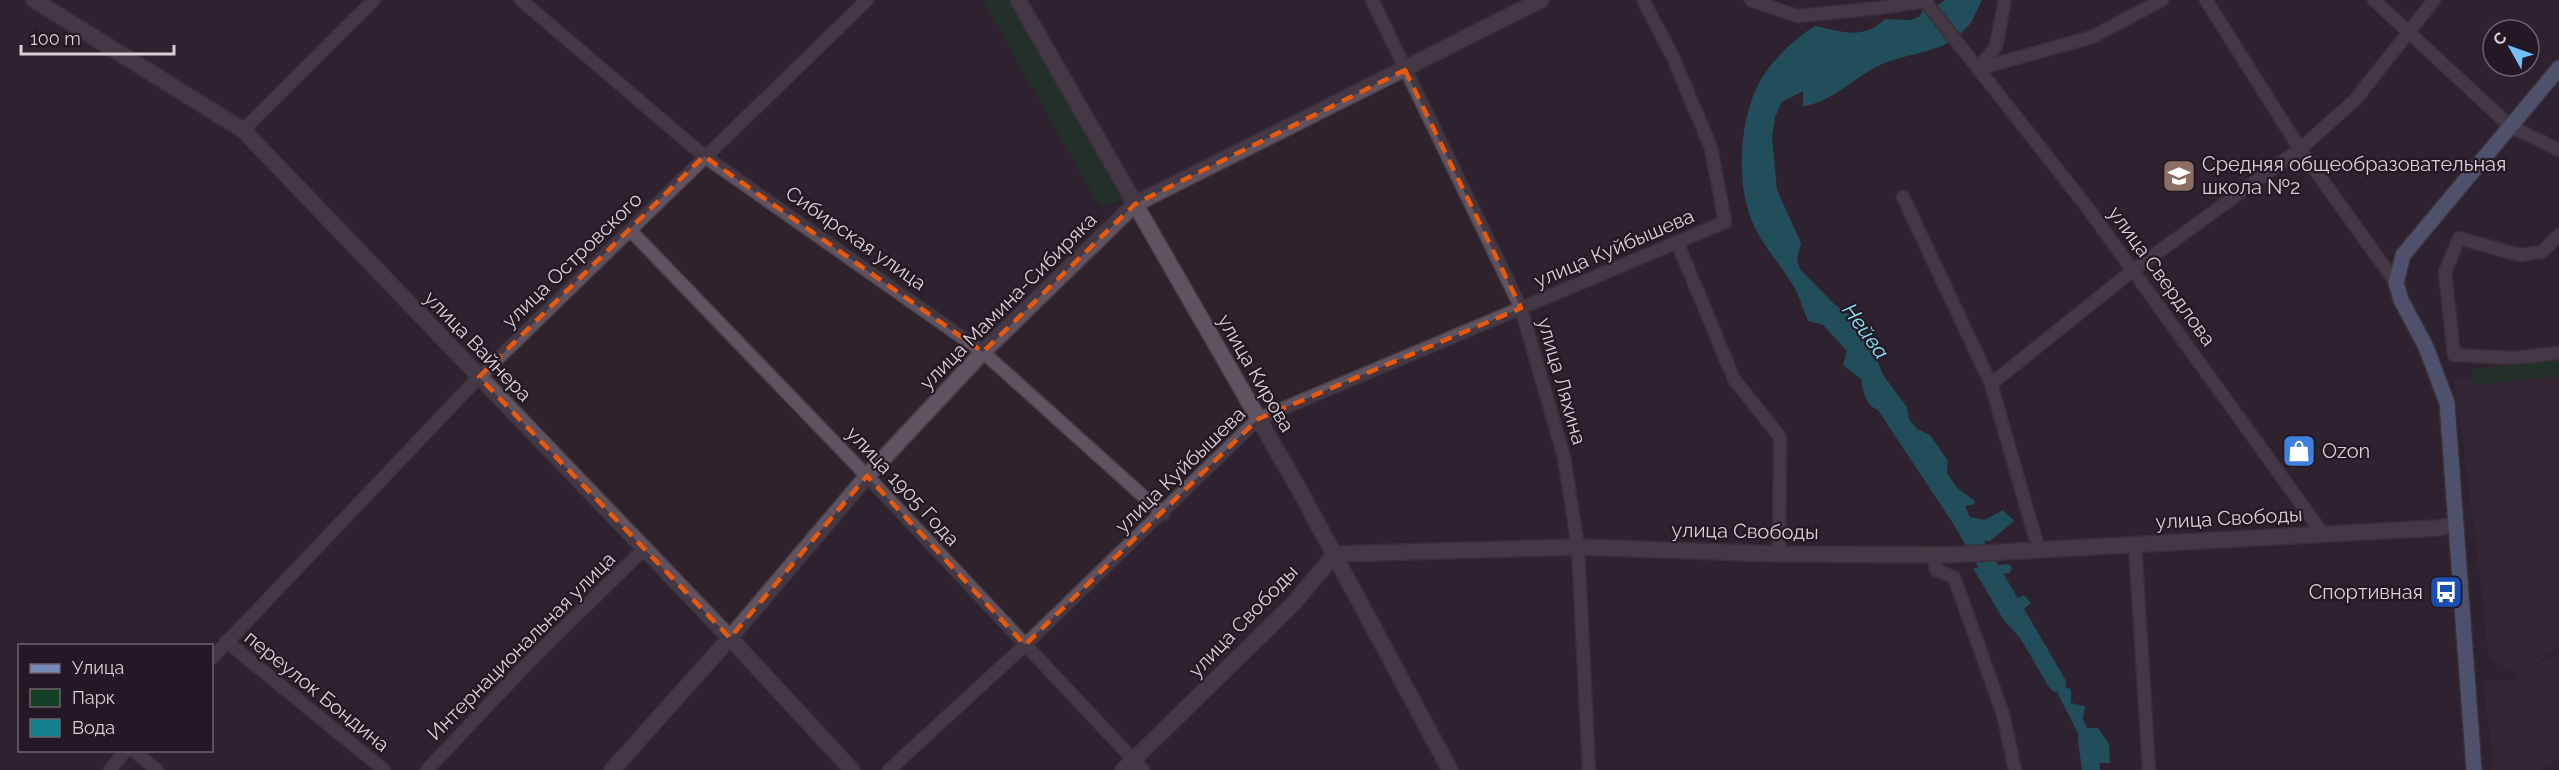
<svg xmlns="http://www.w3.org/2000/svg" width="2559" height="770" font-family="Raleway,sans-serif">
<rect width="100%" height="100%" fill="#2e222d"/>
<path fill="#3b2a3a" d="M2559,368V647L2521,674L2559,652V759L2542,770H2490L2493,762L2483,680H2511L2519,675L2489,660L2477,550L2454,379Z"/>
<path fill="#144025" d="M983,0H1008L1124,200L1100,207Z
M2559,360V376L2472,385L2473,369Z"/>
<path fill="#148090" d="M1945,0H1982L1971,23L1957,37L1935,7Z
M1925,8L1951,42C1928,53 1903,55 1880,65C1854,77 1832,103 1803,106V91L1782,102L1775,117L1772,138L1777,190L1801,243L1797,259L1800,269L1834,304L1863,324L1883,375L1907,407L1909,419L1917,429L1930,435L1948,461L1947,473L1957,488L1974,500L1975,504L1965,506L1970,517L1984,520L2003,510L2014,521L1990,541L1964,540L1878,410C1865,405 1863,391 1861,379L1843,365L1847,351L1823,325L1808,321C1803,310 1800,297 1794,287C1780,263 1759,242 1750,216C1736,177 1740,117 1760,81C1772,60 1795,38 1815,26C1842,31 1862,41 1885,19L1909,20L1919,17Z
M2009,564L2012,568L2010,573L1996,574L2012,601L2024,595L2031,603L2018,614L2027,629L2032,630L2035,647H2028L2003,619L1973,568Z
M2053,662L2060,673L2057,681L2064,687L2071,689V703L2085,706L2083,719L2087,728H2098L2109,744L2110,763H2090L2076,729L2042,663Z"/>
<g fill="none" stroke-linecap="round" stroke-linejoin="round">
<path stroke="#148090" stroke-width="18" d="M1962,521L2057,683
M2087,739L2091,770"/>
<defs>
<path id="street" d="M521,0L704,156L983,352L1163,514
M1372,0L1521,308L1564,457L1578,547L1589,770
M1751,0L1797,16L1878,8L1925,1
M2206,0L2300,149L2396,283
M2374,0L2510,126L2559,150
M1925,1L2087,207L2323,534
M1978,69L2092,37L2162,0
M1978,69L1996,46L2005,0
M243,130L374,0
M1903,197L1991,384L2039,551
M631,231L867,476L1143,770
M2559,235L2542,252L2519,255L2459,238L2445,272L2454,355L2513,358L2559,353
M1677,242L1734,379L1780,437L1779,554
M1991,384L2132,271L2300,149L2355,100L2434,0
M2135,544L2149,770
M1933,554L1936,570L1954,577L2003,714L2015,770
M226,641L384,770
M212,658L479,377L867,0
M133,750L157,770
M110,770L126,750
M427,770L529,662L643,550
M889,770L1025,645L1258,419L1725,222L1711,148L1673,57L1643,0"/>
<path id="secondary" d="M34,0L243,130L730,638L852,770
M1018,0L1300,491L1450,770
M612,770L730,638L867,476L983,352L1135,204L1541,0
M1123,770L1293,604L1335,554L1578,547L1779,554L1947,555L2438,528L2456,524"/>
<path id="primary" d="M2474,770L2447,403L2426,347L2401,300L2396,283L2403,255L2559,68"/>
</defs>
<use href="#street" stroke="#483e48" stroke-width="15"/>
<use href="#secondary" stroke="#483e48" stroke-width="18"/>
<use href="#primary" stroke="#483e48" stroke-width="18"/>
<use href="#street" stroke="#60525f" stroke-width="12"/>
<use href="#secondary" stroke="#60525f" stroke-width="15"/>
<use href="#primary" stroke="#778ab7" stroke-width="15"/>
</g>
<path d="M0 0H2559V770H0ZM1405,70L1521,308L1258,419L1025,645L867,476L730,638L479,377L704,156L983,352L1135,204Z" fill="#2e222d" fill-opacity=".55" fill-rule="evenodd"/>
<path fill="none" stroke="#e8590c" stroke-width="4.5" stroke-dasharray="12 8" stroke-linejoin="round" d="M1405,70L1521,308L1258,419L1025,645L867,476L730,638L479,377L704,156L983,352L1135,204Z"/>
<defs>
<symbol id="school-square" viewBox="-11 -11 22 22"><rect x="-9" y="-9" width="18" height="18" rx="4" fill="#8d6e63" stroke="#241824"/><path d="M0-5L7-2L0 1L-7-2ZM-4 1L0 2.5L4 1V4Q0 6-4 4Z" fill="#fff"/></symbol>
<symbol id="shop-square" viewBox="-11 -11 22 22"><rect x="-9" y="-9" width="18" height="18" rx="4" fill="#3f7fe0" stroke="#241824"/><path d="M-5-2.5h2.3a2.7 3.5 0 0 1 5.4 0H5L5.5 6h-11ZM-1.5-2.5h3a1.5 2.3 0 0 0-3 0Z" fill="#fff"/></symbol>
<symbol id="bus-square" viewBox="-11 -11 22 22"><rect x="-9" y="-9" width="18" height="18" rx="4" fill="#1a4fb4" stroke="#241824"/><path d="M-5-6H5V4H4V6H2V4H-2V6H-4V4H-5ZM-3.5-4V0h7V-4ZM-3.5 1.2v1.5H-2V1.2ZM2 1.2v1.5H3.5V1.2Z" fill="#fff"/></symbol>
</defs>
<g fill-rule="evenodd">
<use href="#school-square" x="2160" y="157" width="38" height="38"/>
<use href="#shop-square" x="2280" y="432" width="38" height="38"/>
<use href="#bus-square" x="2427" y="573" width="38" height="38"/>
</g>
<g text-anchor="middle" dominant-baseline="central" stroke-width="4.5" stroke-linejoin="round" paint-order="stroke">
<g font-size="20" fill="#d8d0d7" stroke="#241824" text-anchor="start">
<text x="2202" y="164">Средняя общеобразовательная<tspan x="2202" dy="23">школа №2</tspan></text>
<text x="2322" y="451">Ozon</text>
<text x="2423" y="592" text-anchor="end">Спортивная</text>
</g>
<g font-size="20" fill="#d8d0d7" stroke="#241824">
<text transform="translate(856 238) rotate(35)">Сибирская улица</text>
<text transform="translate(1614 248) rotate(-23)">улица Куйбышева</text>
<text transform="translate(572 260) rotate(-44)">улица Островского</text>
<text transform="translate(2162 276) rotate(54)">улица Свердлова</text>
<text transform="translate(1008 301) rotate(-45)">улица Мамина-Сибиряка</text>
<text transform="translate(478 346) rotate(46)">улица Вайнера</text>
<text transform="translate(1256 373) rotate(60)">улица Кирова</text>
<text transform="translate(1562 381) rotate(74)">улица Ляхина</text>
<text transform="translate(1180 470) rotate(-44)">улица Куйбышева</text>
<text transform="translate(903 486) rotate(47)">улица 1905 Года</text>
<text transform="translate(2229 518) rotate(-3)">улица Свободы</text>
<text transform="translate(1745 531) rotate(1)">улица Свободы</text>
<text transform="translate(1243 621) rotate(-46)">улица Свободы</text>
<text transform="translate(521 646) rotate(-45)">Интернациональная улица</text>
<text transform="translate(317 691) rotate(39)">переулок Бондина</text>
</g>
<g font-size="21" font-style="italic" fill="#82e6f8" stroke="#241824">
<text transform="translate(1866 331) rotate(54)">Нейва</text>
</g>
</g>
<rect x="18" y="644" width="195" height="108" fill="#241824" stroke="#6c626c" stroke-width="1.5"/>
<rect x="30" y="664" width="30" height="9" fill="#778ab7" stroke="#6c626c" stroke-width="1.5"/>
<text x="72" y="674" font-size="18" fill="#d8d0d7">Улица</text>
<rect x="30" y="689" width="30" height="18" fill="#144025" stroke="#6c626c" stroke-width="1.5"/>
<text x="72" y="704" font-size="18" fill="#d8d0d7">Парк</text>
<rect x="30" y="719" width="30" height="18" fill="#148090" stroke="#6c626c" stroke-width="1.5"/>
<text x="72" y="734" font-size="18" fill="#d8d0d7">Вода</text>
<g transform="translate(2511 48) rotate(310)"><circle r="28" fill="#241824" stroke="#6c626c" stroke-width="1.5"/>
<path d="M0-4.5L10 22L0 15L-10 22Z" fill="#73c1f5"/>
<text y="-9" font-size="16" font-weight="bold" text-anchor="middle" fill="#d8d0d7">С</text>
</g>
<path d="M21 45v9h153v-9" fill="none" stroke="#d8d0d7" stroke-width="3"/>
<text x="30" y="45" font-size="18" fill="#d8d0d7" stroke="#241824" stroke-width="4.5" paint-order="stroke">100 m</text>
</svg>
